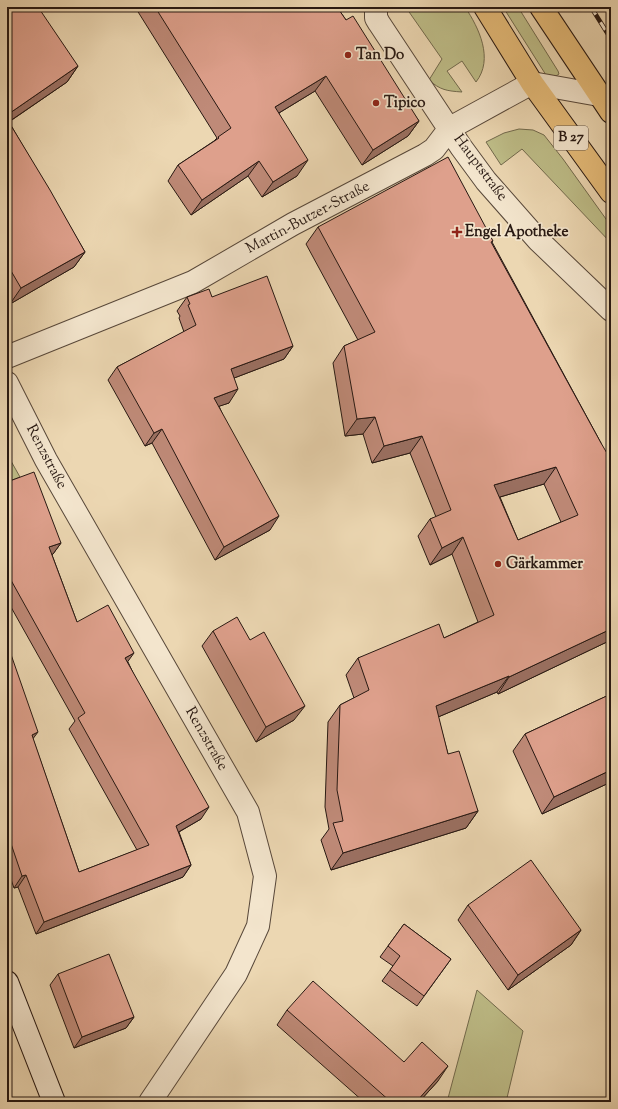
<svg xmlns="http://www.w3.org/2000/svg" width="618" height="1109" font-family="'Sorts Mill Goudy',serif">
<rect width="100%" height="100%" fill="#ecd7b2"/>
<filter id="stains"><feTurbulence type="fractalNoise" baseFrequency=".005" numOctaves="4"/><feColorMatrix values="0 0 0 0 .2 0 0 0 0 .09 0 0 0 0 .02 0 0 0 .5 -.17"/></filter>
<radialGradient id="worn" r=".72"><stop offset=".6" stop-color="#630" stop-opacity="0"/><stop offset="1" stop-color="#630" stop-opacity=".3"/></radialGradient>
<path fill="#bebd88" stroke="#726a4d" d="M398,7H465C479,28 494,59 476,82L462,61L447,71L462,92C447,91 440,90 429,80L442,59L407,9L401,10Z
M503,7H518L558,71L559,74L556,76L546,75Z
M519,129L533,130L544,135L563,159L611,226V243L522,149L501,165L486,142L504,133Z
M7,454L20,477L7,482Z
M477,990L523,1031L506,1102H447Z"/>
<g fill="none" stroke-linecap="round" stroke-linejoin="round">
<defs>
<path id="street" d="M376,7V18L379,23L461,147L486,181L538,240L611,310
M7,357L193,282L293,224L425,155L434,149L450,128L532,83L599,95
M7,383L46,460L248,812L265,876L258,926L236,974L150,1102"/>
<path id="secondary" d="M7,982L54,1102"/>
<path id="primary" d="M485,7L532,83L611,192
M541,7L611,112"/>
</defs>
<use href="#street" stroke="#58483a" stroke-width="24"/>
<use href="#secondary" stroke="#271812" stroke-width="24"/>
<use href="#primary" stroke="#271812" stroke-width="24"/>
<use href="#street" stroke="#f3e5cd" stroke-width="22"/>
<use href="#secondary" stroke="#f3e5cd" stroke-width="22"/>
<use href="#primary" stroke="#e6bc79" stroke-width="22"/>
<defs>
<path id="rail" d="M591,7L611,39"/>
</defs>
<use href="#rail" stroke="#271812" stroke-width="4.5"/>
<use href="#rail" stroke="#f3e5cd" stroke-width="3" stroke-dasharray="9" stroke-linecap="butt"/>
</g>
<path fill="#bf8a78" stroke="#271812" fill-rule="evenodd" d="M135,7H337L346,20L419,121L408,136L362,165L315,91L279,113L297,176L262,197L248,176L191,215L168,181L178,165L214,141L217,138Z
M7,10L78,66L67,82L9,122L85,252L74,267L10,304L7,299Z
M318,227L493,241L492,242L601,443L611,640L498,694L497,692L438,717L448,754L478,811L466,828L331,870L321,840L329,829L325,807L328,722L340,705L354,698L346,675L358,658L444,638L478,622L452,554L430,565L418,536L430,519L436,517L410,453L372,463L363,434L345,436L333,363L344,346L358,340L306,244ZM544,484L561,522L518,540L500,497Z
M187,297H212L293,346L284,359L234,378L229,403L219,406L270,530L215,560L152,443L145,446L108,380L117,367L184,332L179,318L180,316L177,311Z
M7,482L61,543L53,554L52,555L77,622L128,662L201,819L179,832L191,865L183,877L36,934L18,887L14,888L7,868V643L33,739L79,872L137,850L69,729L75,721L7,600Z
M213,631L294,720L256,742L202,646Z
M611,694V782L542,814L513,751L525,734Z
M468,905L581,930L571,945L508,990L458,920Z
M404,924L451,959L417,1006L382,981L393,966L380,957Z
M58,974L134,1017L126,1028L74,1048L50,985Z
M287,1010L404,1062L438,1081L419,1102H364L277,1025Z"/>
<path fill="#9b7062" stroke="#271812" d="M78,66L67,82L7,123V115Z
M326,76L315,91L264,122L275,107Z
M419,121L408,136L362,165L373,150Z
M308,160L297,176L262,197L273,182Z
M259,161L248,176L191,215L202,200Z
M85,252L74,267L10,304L21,288Z
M293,346L284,359L221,383L231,369Z
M238,389L229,403L205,411L214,398Z
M375,417L363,434L345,436L357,419Z
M162,429L152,443L145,446L154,433Z
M422,436L410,453L372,463L384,446Z
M556,467L544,484L483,502L494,485Z
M279,516L270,530L215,560L224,547Z
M463,537L452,554L430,565L442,548Z
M61,543L53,554L41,559L49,547Z
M611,629V640L498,694L509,677Z
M134,653L126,664L125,658Z
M509,676L497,692L424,723L436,706Z
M305,706L294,720L256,742L266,727Z
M38,732L29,744L32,735Z
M611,770V782L542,814L554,797Z
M209,807L201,819L168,838L176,826Z
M478,811L466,828L331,870L343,853Z
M191,865L183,877L36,934L44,922Z
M26,875L18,887L14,888L22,876Z
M581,930L571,945L508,990L518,975Z
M134,1017L126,1028L74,1048L82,1037Z
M448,1066L438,1081L419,1102H416Z"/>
<path fill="#dea08c" stroke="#271812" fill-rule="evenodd" d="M12,7H38L78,66L7,115V10Z
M155,7H337L346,20L353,16L419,121L373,150L326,76L275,107L308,160L273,182L259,161L202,200L178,165L219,138L218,137L231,128Z
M7,119L50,190L85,252L21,288L7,264Z
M448,157L493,241L491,242L601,443L611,460V629L509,677V676L436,706L448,754L459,751L478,811L343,853L333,823L343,821L337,790L340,705L369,690L358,658L439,624L444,638L494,615L463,537L442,548L430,519L451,510L422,436L384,446L375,417L357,419L344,346L375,332L318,227ZM556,467L578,515L518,540L494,485Z
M267,276L293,346L231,369L238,389L214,398L279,516L224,547L162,429L154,433L117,367L196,325L188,305L190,304L187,297L209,289L212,297Z
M34,472L61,543L49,547L77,622L108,605L134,653L125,658L209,807L176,826L191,865L44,922L26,875L22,876L7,832V643L38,732L32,735L79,872L149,845L78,718L85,713L7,573V482Z
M237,617L250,640L264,632L305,706L266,727L213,631Z
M611,694V770L554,797L525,734Z
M531,860L581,930L518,975L468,905Z
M404,924L451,959L424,996L390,970L400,956L388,946Z
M109,954L134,1017L82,1037L58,974Z
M313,981L404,1062L422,1042L448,1066L416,1102H391L287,1010Z
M7,1093L10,1102H7Z"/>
<g fill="#8f2418" stroke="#f3e5cd" stroke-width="1.5">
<circle cx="348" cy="55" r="4"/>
<circle cx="376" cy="103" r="4"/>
<path d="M455 226h4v4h4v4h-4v4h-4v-4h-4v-4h4z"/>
<circle cx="498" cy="564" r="4"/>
</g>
<g text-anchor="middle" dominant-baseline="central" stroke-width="3.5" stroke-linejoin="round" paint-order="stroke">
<rect fill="#f3e5cd" stroke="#64564a" stroke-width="1" x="554" y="126" width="34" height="24" rx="3"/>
<g font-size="14" font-weight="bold" fill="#271812">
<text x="571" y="138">B 27</text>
</g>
<g font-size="15" font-weight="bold" fill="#271812" stroke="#f3e5cd" text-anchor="start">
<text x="356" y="55">Tan Do</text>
<text x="384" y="103">Tipico</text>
<text x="465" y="232">Engel Apotheke</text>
<text x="506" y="564">Gärkammer</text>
</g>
<g font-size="15" fill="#271812" stroke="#f3e5cd">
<text transform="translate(480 168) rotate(53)">Hauptstraße</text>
<text transform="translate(308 218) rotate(-28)">Martin-Butzer-Straße</text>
<text transform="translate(46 457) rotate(62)">Renzstraße</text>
<text transform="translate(206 739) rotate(60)">Renzstraße</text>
</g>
</g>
<rect width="618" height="1109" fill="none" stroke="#ecd7b2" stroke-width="24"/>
<rect x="8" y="8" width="602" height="1093" fill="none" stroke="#271812" stroke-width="2"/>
<rect x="12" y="12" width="594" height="1085" fill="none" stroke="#271812"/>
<rect width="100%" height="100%" filter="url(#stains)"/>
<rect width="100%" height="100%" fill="url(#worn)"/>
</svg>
